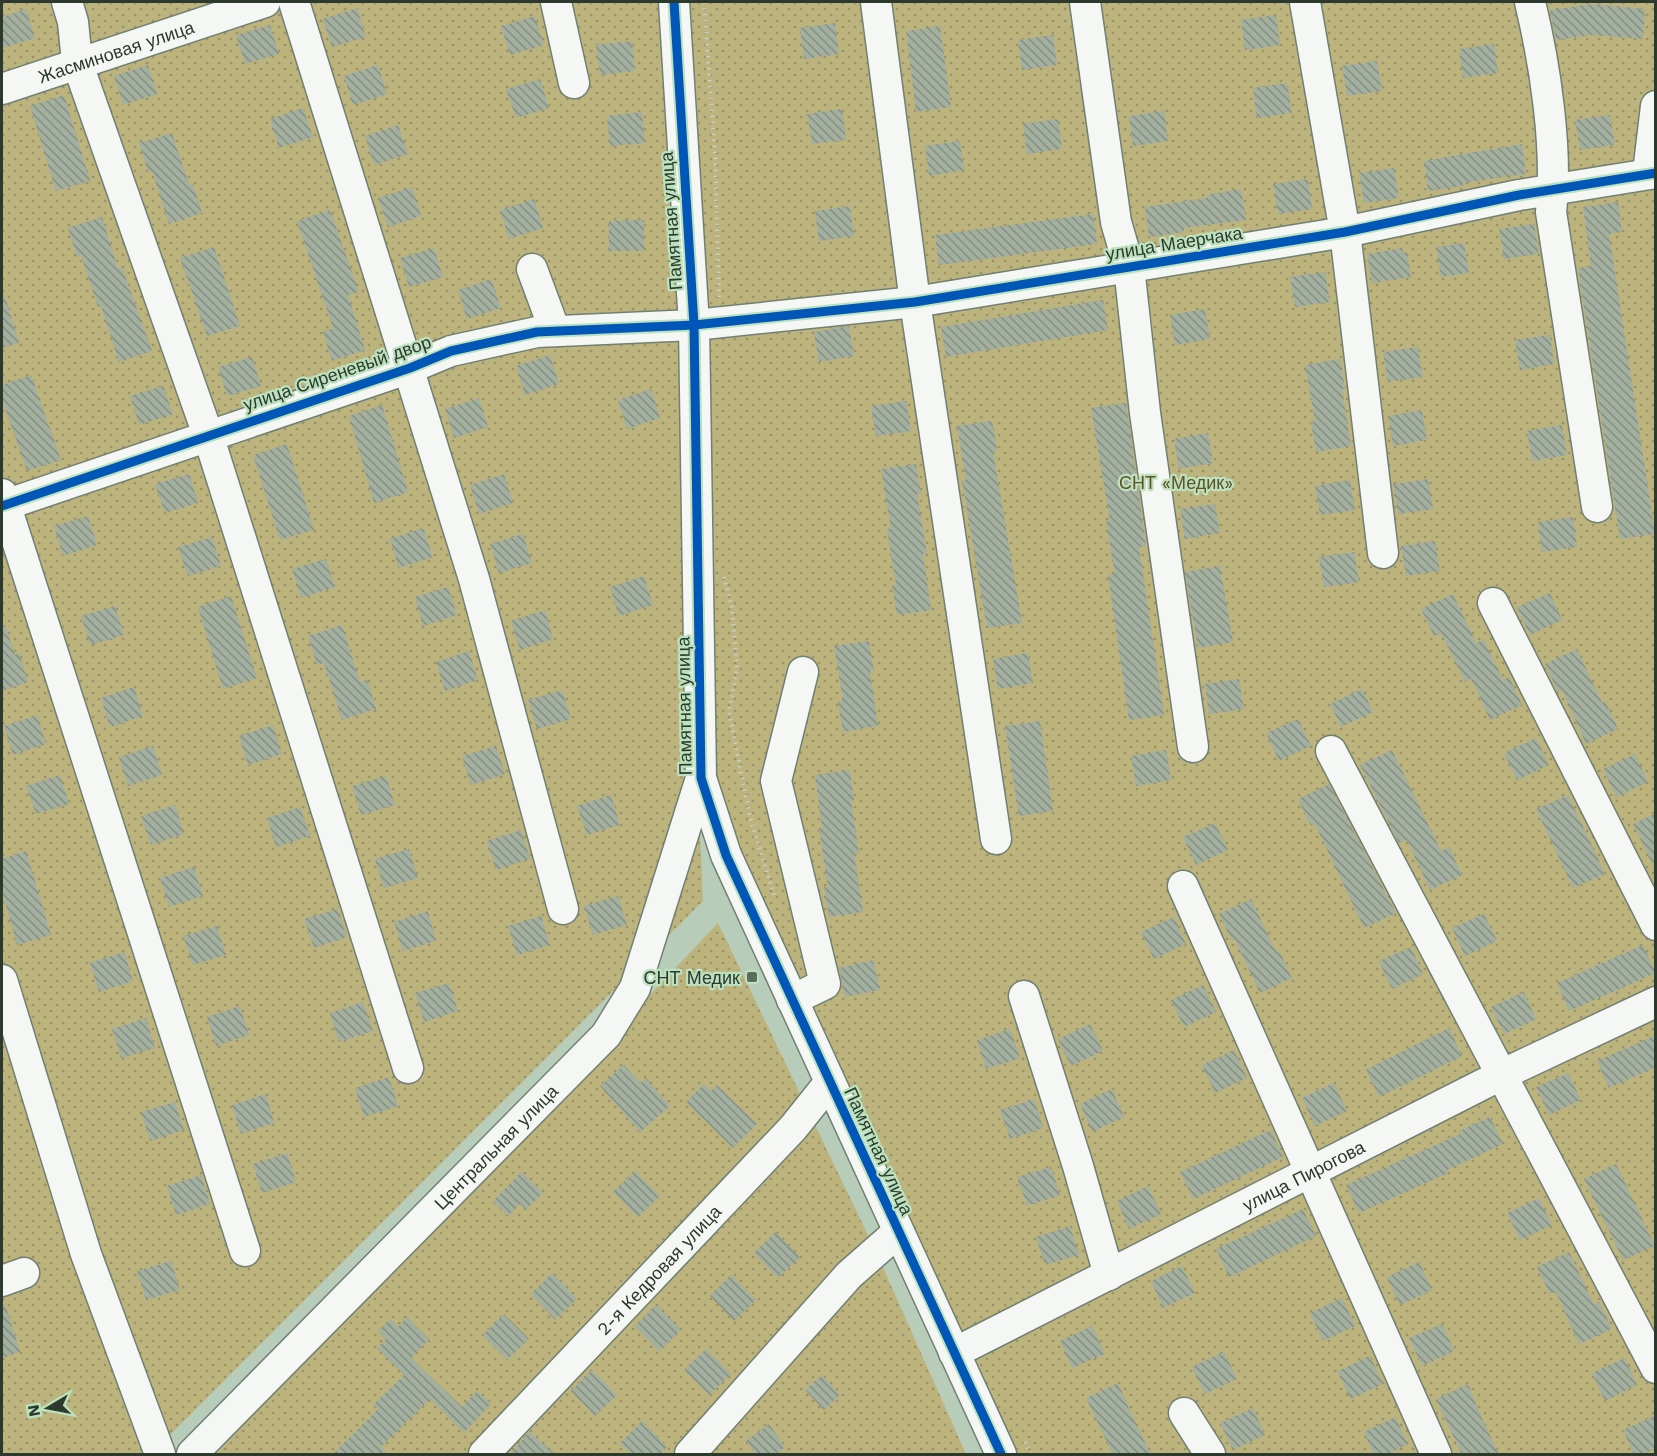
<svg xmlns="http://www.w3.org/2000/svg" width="1657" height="1456" font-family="'Work Sans',sans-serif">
<defs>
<pattern id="park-dots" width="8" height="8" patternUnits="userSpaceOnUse" patternTransform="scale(1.5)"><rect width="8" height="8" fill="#bcb37d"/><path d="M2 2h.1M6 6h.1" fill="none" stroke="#999367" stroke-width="1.8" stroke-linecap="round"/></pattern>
<pattern id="building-back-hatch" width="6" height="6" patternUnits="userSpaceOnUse" patternTransform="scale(1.5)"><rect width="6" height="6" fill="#a3af9f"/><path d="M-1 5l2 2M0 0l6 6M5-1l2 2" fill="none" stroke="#858f82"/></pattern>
</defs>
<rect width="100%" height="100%" fill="#b7ccb9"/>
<path fill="url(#park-dots)" d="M2,2H663L703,901L151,1454H2Z
M678,2H1655V1454H1001L701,778Z
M718,923L876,1252L966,1454H216Z"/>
<path fill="url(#building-back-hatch)" d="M1592,4L1645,9L1643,39L1592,35L1556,40L1550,10Z
M357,8L366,37L332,47L323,19Z
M26,9L35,38L2,48V17Z
M1276,15L1280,45L1245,50L1241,20Z
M535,16L544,45L510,55L501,26Z
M835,23L839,54L804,59L800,28Z
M270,25L279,54L245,64L236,35Z
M940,26L951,107L916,112L906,31Z
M1053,35L1057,65L1022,70L1018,40Z
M632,41L635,71L600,75L596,45Z
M1494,44L1498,73L1463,78L1459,49Z
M1377,61L1382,91L1347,96L1342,66Z
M148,65L157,94L123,105L114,76Z
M378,65L387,94L353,105L344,76Z
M540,79L549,108L516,118L506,89Z
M1287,83L1292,113L1257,118L1253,88Z
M64,95L90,181L56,191L30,106Z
M303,108L313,137L279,148L270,119Z
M842,109L846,140L812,144L807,114Z
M1164,111L1168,141L1133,146L1129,116Z
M642,112L645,143L610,146L607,116Z
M1610,115L1615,145L1580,150L1575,120Z
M1058,119L1062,149L1027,154L1023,124Z
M398,125L408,154L374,165L365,136Z
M172,133L189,185L193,184L202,213L169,224L152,171L148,172L139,143Z
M960,141L964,170L929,176L925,146Z
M1522,144L1526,174L1463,183V186L1428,191L1424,161Z
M1394,168L1399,198L1364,203L1359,173Z
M1308,179L1312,209L1278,214L1273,184Z
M412,187L421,216L388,227L378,198Z
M1241,189L1246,220L1184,228V232L1149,237L1145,207L1207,198L1206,195Z
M534,199L543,228L509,239L500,210Z
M1618,202L1622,232L1609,234L1655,534L1620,539L1578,268L1591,266L1583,207Z
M850,206L854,236L819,241L815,211Z
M330,210L359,292L348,295L365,350L332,361L323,332L333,328L297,221Z
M1093,214L1097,244L939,265L935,235Z
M102,217L118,269L122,267L152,351L119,362L101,306L98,307L81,255L77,257L68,228Z
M644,220V251H609V221Z
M1534,224L1539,254L1504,259L1499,229Z
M1464,243L1469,273L1441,277L1436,247Z
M214,247L240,326L207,336L180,258Z
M434,248L443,277L409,287L400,258Z
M1402,248L1403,253L1407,252L1411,277L1372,283L1367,254Z
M1325,272L1330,302L1295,307L1290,277Z
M491,279L501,308L467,319L458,290Z
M5,297L19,343L2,348V298Z
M1103,300L1108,330L946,357L941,327Z
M1205,309L1210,339L1175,345L1170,315Z
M849,326L854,356L819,362L814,332Z
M1550,335L1554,364L1520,370L1515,340Z
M1418,347L1423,377L1388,382L1383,352Z
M550,355L559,384L525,395L516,366Z
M252,357L261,386L227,396L218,367Z
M1340,359L1345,389H1342L1351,446L1316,452L1311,422L1315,421L1305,365Z
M31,375L61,460L27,471L2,399V385Z
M163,386L173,414L139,425L130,396Z
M651,389L660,418L627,429L618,400Z
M479,398L488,427L454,438L445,409Z
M906,401L911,431L876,436L871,406Z
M1126,403L1146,546L1139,547L1164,715L1129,720L1108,575L1115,574L1106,522L1110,521L1091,408Z
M382,405L408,492L374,503L349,416Z
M1422,410L1427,440L1393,446L1388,416Z
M992,421L997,450L993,451L1022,623L987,628L962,480H966L957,426Z
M1562,425L1567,455L1532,461L1527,431Z
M1208,433L1213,463L1179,469L1174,439Z
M287,444L314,530L280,540L253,455Z
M916,464L921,494H917L927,554H923L931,610L897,615L892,585H896L887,529H891L881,469Z
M189,474L198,503L165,513L155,484Z
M504,474L513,503L479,514L470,485Z
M1428,479L1433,509L1398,514L1393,484Z
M1350,480L1355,510L1320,515L1315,486Z
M1215,504L1220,533L1185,539L1180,509Z
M88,516L97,545L63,556L54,526Z
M1573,517L1577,547L1542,552L1538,522Z
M423,528L433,557L399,568L390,539Z
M523,534L532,563L499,573L490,544Z
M212,537L221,566L188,576L178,547Z
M1435,541L1440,571L1406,576L1401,546Z
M1354,552L1359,582L1324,587L1319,557Z
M326,559L335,587L301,598L292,569Z
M1220,566L1233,642L1198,648L1185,572Z
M644,576L653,605L619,616L610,587Z
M448,587L457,615L423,626L415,597Z
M1550,593L1562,620L1530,635L1517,607Z
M1453,594L1476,643L1484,640L1503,680L1509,677L1522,705L1490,720L1472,679L1465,682L1441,633L1434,636L1421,609Z
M231,596L257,678L223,689L198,607Z
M115,606L124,635L90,645L81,616Z
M545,610L553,639L520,650L511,621Z
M2,625H5L15,655L19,653L28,682L2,691Z
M342,625L360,682L367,680L376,709L342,720L324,663L317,665L308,636Z
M869,641L874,671H870L878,726L843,732L838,702L843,701L834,646Z
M1577,649L1602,703L1605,701L1618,729L1586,744L1562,690L1558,692L1545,664Z
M469,651L478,680L445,691L436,662Z
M1028,653L1033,683L998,689L993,659Z
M1239,679L1244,709L1209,714L1205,684Z
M134,687L143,716L110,727L101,698Z
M1362,689L1373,712L1341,727L1330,704Z
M562,690L571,719L537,729L528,700Z
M37,715L46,744L13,755L4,726Z
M1298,719L1311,746L1279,761L1266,733Z
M1040,721L1053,811L1019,816L1005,726Z
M273,725L282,754L248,765L239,736Z
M1536,738L1549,765L1517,780L1504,753Z
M153,746L162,775L128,786L119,757Z
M496,746L505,774L471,785L462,756Z
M1166,750L1171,780L1136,786L1131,756Z
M1392,750L1441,851L1449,847L1462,875L1430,890L1407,840L1399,843L1360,765Z
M1635,754L1648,782L1616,797L1603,769Z
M850,770L854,800L851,801L859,853H854L863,912L829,917L824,887H828L819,828H822L815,775Z
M60,775L69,804L36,814L26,786Z
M386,776L395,805L361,815L352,786Z
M1329,784L1396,913L1364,928L1315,824L1311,826L1298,799Z
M611,795L620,825L587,835L577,806Z
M1568,795L1605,874L1573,888L1536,809Z
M175,805L184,834L151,845L141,816Z
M300,807L310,836L276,847L267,818Z
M1656,813V872L1633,824Z
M1215,823L1228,850L1196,865L1183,837Z
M521,830L530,859L496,870L487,841Z
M409,849L418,878L384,888L375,859Z
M26,851L51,935L17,945L2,890V859Z
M194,867L203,896L169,907L160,878Z
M618,896L627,925L593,935L584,906Z
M1251,899L1276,952L1279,951L1292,978L1260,993L1235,940L1232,941L1219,914Z
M338,909L347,937L314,948L304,919Z
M428,911L436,941L403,951L394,922Z
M1484,914L1497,941L1465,956L1452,928Z
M541,916L550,945L517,955L508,926Z
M1174,917L1186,944L1154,959L1141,932Z
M217,926L226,955L193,965L183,936Z
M1643,945L1656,973L1569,1011L1557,983Z
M1411,947L1423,974L1392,989L1379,961Z
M124,952L133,981L99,992L90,963Z
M873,960L880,990L845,997L839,968Z
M449,983L458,1011L424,1022L415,993Z
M1203,985L1216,1012L1184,1027L1171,1000Z
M1524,992L1536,1019L1504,1034L1491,1007Z
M363,1002L373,1031L339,1042L330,1013Z
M240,1006L249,1035L216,1046L207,1017Z
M146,1018L155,1048L121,1058L112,1029Z
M1090,1024L1103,1051L1071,1066L1058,1039Z
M1449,1028L1462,1056L1379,1097L1366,1070Z
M1010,1029L1020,1058L986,1069L977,1040Z
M1656,1035V1067L1609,1088L1597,1061Z
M1234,1050L1247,1078L1215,1093L1202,1065Z
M624,1065L640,1083L646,1078L670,1106L640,1132L600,1086Z
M1568,1073L1581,1100L1549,1115L1536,1087Z
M389,1077L398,1106L364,1117L355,1088Z
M1334,1083L1347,1111L1315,1126L1302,1098Z
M704,1084L711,1091L717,1085L757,1124L733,1148L686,1102Z
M1112,1089L1124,1117L1092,1132L1080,1104Z
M266,1094L274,1123L241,1134L232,1105Z
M1034,1099L1043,1128L1010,1139L1000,1110Z
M175,1102L184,1130L150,1141L141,1112Z
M1490,1117L1503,1144L1447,1170L1448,1173L1359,1213L1346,1185L1460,1134L1459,1131Z
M1271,1130L1283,1157L1193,1199L1180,1172Z
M287,1153L296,1182L262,1193L253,1164Z
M1616,1164L1655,1246L1623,1260L1584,1179Z
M1051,1167L1060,1195L1027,1206L1017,1177Z
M635,1171L660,1196L638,1217L613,1192Z
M521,1172L543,1193L526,1210L520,1204L508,1216L493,1201Z
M201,1175L210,1204L176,1215L167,1186Z
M1148,1186L1161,1214L1129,1229L1117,1201Z
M1539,1198L1552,1225L1520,1240L1507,1213Z
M1303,1209L1316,1236L1229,1277L1216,1249Z
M1070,1226L1079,1255L1045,1265L1036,1237Z
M775,1232L800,1257L778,1278L754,1253Z
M1569,1252L1594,1304L1599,1302L1612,1329L1579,1344L1556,1292L1550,1294L1537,1267Z
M171,1261L180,1290L146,1300L137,1271Z
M1419,1262L1432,1290L1400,1305L1387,1277Z
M1182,1266L1195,1293L1163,1308L1151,1281Z
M552,1273L577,1299L555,1320L531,1294Z
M731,1275L756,1300L734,1321L710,1296Z
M1342,1298L1355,1326L1323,1341L1310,1313Z
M2,1304H5L20,1352L2,1358Z
M656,1305L681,1330L659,1351L635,1326Z
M504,1314L529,1339L507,1360L483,1335Z
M407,1317L429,1339L411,1358L462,1407L477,1391L491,1404L464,1433L430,1399L381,1447L388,1455H332L378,1409L373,1405L404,1375L377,1348L386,1339L378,1331L390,1319L398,1327Z
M1442,1324L1454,1351L1422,1366L1409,1338Z
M1092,1326L1105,1354L1072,1368L1060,1341Z
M706,1349L731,1374L709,1395L684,1370Z
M1224,1352L1237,1379L1205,1394L1192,1367Z
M1370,1356L1383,1384L1350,1399L1338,1371Z
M1625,1358L1637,1385L1605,1401L1592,1373Z
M592,1370L617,1395L595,1416L571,1391Z
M822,1375L840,1395L824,1410L805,1390Z
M1118,1383L1130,1411L1151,1455H1113L1086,1398Z
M1468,1384L1479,1412L1499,1455H1462L1436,1399Z
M1253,1408L1265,1435L1233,1450L1220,1423Z
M1656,1415V1448L1642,1455H1634L1623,1430Z
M1395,1417L1408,1444L1386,1455H1374L1364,1432Z
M642,1421L667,1447L659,1455H632L620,1443Z
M769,1424L785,1447L776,1455H757L746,1441Z
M529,1432L556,1455H510Z"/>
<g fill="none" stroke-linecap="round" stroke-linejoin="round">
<defs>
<g id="minor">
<path d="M67,2L73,22L77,62L208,435L408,1068"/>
<path d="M294,2L474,579L563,909"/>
<path d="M556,2L574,83"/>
<path d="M674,2L694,325L701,778L726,855L1001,1454"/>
<path d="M876,2L915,302L996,839"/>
<path d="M1085,2L1116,222L1129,267L1145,413L1193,747"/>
<path d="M1305,2L1345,232L1383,553"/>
<path d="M1530,2C1545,64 1558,149 1551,212L1597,507"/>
<path id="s1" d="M2,89L265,2"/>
<path d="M1648,173L1656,106"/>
<path d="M532,269L555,331"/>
<path d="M2,494L245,1251"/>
<path d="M2,506L410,368L451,351L537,332L694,325L915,302L1345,232L1519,195L1656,173"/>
<path d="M1493,603L1656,925"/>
<path d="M1331,751L1656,1368"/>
<path d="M1183,886L1436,1454"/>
<path d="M2,980L86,1254L160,1454"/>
<path d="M1024,996L1078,1166L1109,1275"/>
<path d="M792,1000L825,984L776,781L803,672"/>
<path d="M2,1281L24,1273"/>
<path id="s2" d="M954,1353L1503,1074L1656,1002"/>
<path d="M1184,1413L1210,1454"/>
<path id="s3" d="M192,1454L606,1035L635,988L701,778"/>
<path id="s4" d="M484,1454L793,1128L829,1083"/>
<path d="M690,1454L849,1275L898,1232"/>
</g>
</defs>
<use href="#minor" stroke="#718072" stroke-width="33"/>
<path stroke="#c8cec8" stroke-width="4" stroke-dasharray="1.5 4.5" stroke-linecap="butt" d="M704,2L715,154L719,298
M724,577L732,607L737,668L729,712L750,817L775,898
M1025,1442L1031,1454"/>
<use href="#minor" stroke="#f4f7f4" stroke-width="30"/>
<defs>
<path id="cycleway" d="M674,2L694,325L701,778L726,855L1001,1454
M2,506L410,368L451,351L537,332L694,325L915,302L1345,232L1519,195L1656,173"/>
</defs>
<use href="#cycleway" stroke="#bce1be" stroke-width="13"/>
<use href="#cycleway" stroke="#0057b8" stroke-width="9"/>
</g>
<rect fill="#5c6d5d" stroke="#bce1be" stroke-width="2" x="746" y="971" width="12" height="12" rx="3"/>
<g text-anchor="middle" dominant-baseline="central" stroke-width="4.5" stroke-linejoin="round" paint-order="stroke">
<g font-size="18" fill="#2b3a2c" stroke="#bce1be">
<text stroke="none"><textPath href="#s1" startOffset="120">Жасминовая улица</textPath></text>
<text transform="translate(671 221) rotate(-94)">Памятная улица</text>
<text transform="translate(1174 243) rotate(-9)">улица Маерчака</text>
<text transform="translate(337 373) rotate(-19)">улица Сиреневый двор</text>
<text transform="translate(684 706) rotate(-91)">Памятная улица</text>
<text stroke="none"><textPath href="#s3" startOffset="432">Центральная улица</textPath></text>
<text transform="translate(879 1151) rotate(65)">Памятная улица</text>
<text stroke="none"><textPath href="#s2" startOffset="392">улица Пирогова</textPath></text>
<text stroke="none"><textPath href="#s4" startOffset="254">2-я Кедровая улица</textPath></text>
</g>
<g font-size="18" fill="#625026" stroke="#bce1be">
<text x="1176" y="482">СНТ «Медик»</text>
</g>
<g font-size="18" fill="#2b3a2c" stroke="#bce1be" text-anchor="end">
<text x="740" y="977">СНТ Медик</text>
</g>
</g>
<rect width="1657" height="1456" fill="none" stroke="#2b3a2c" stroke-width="6"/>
<g transform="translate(48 1408) rotate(260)" stroke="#bce1be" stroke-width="4.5" paint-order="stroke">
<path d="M0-4.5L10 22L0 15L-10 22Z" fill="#2b3a2c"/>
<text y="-9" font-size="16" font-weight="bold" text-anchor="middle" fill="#2b3a2c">N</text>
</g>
</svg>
